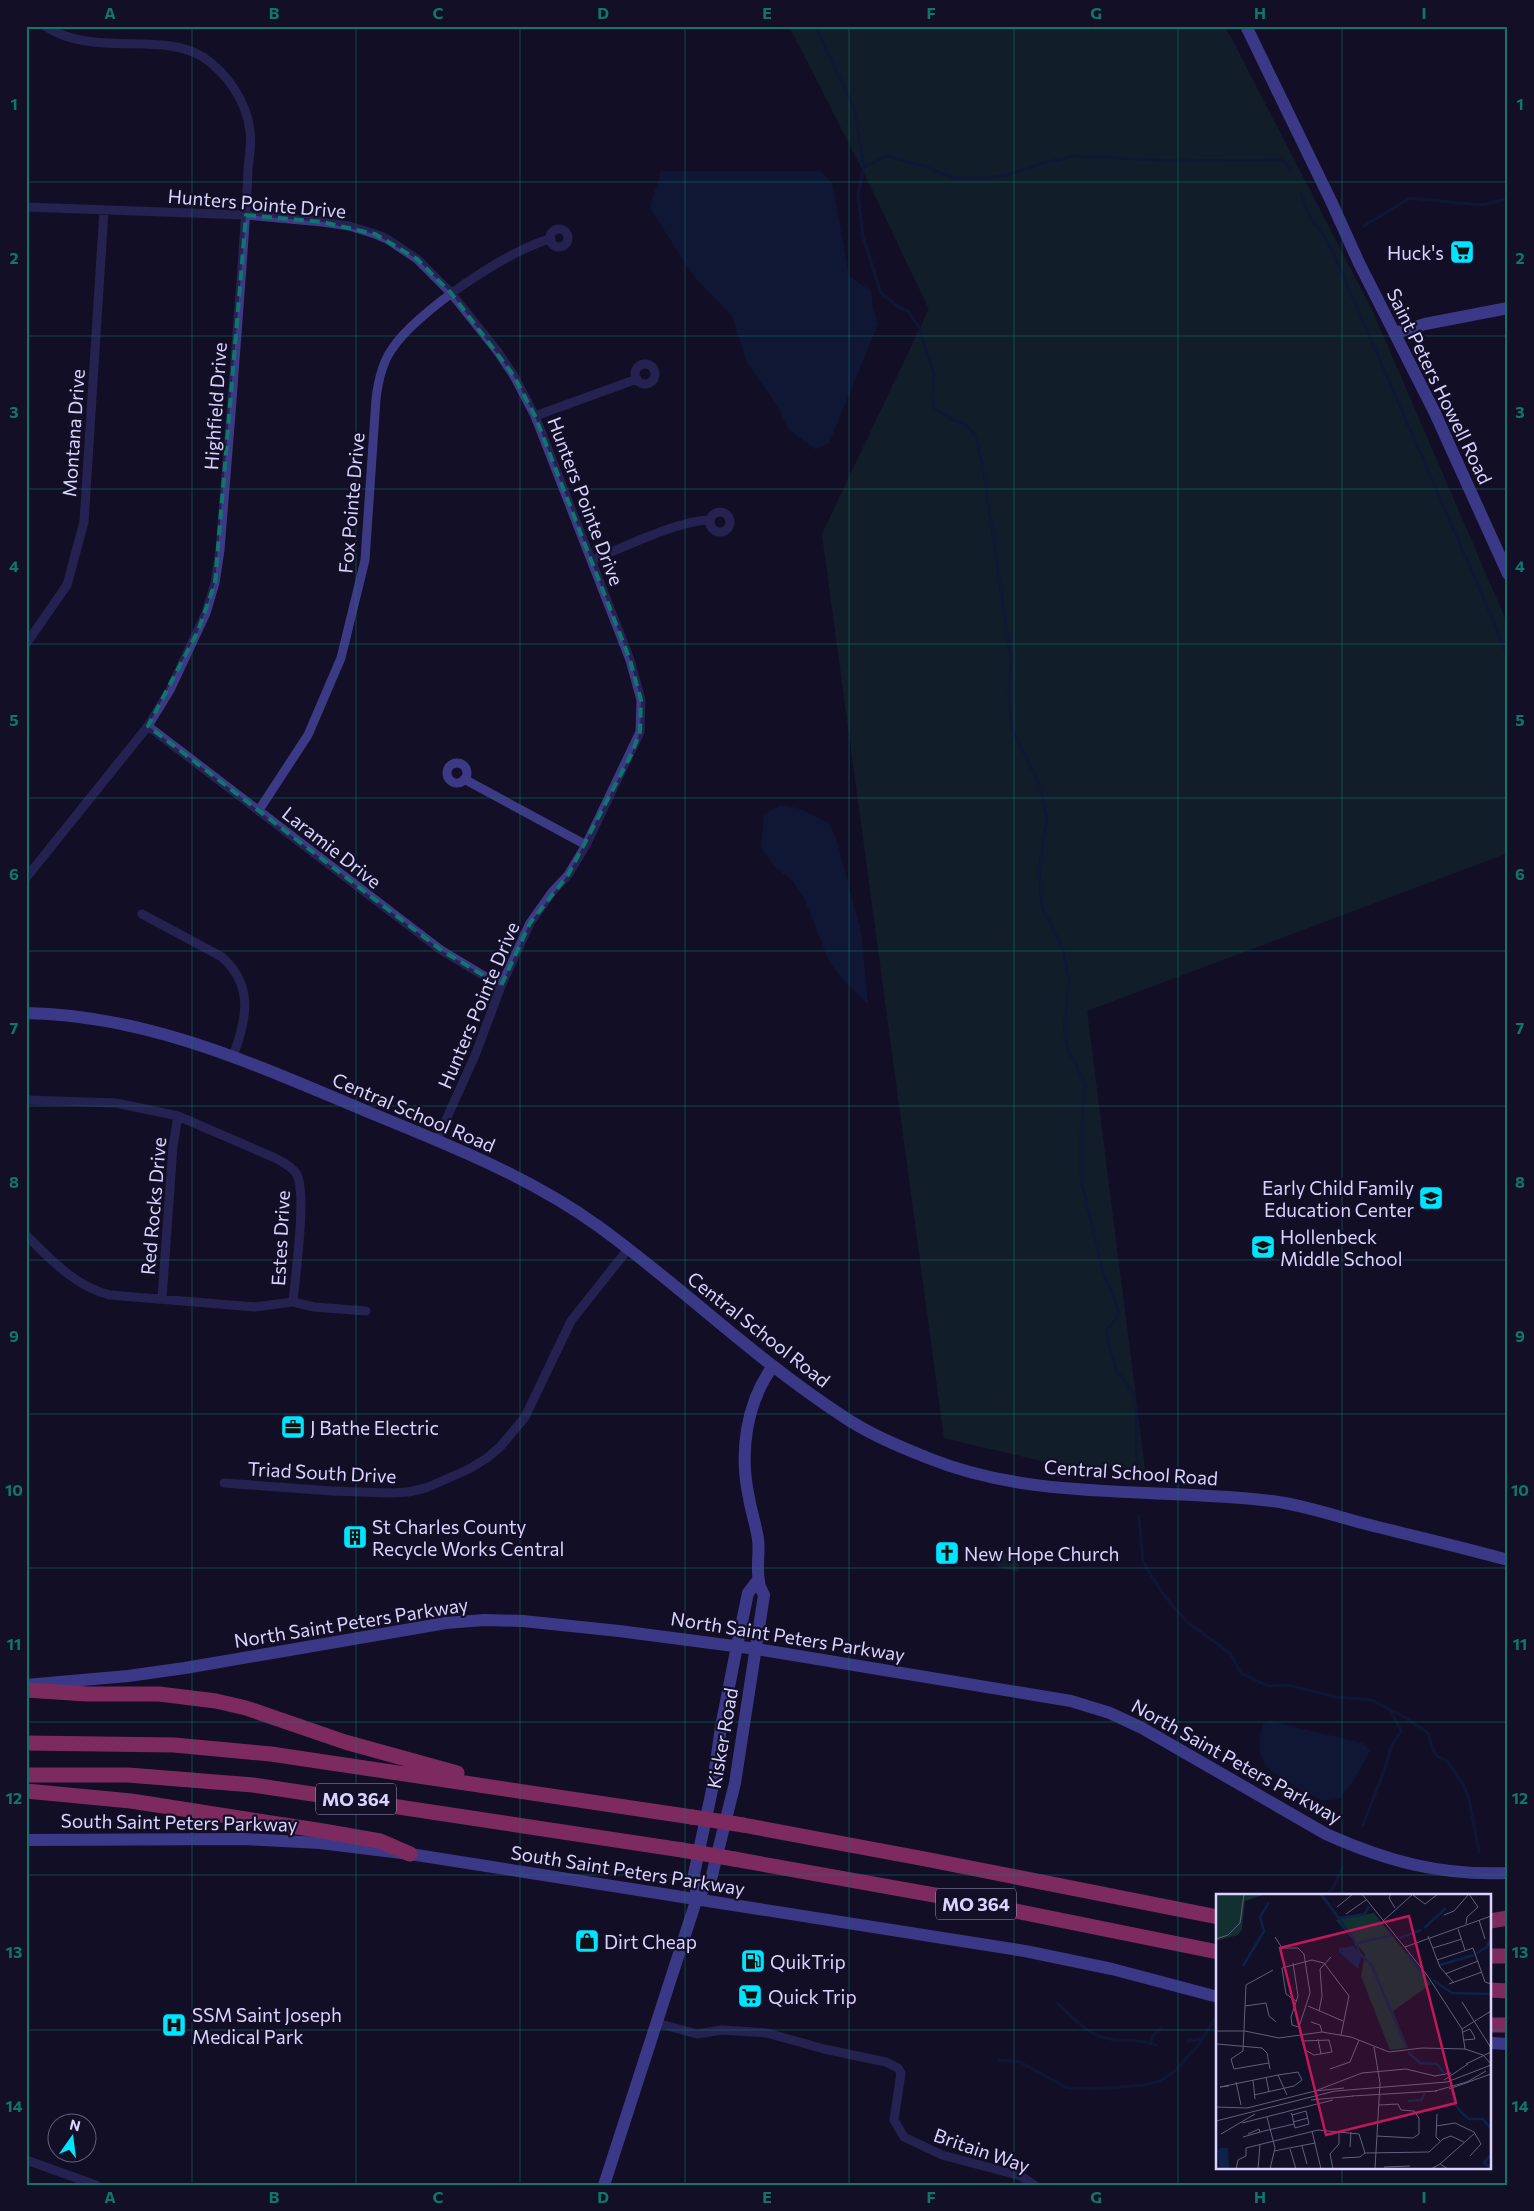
<svg xmlns="http://www.w3.org/2000/svg" width="1534" height="2211" font-family="Commissioner,sans-serif">
<rect width="100%" height="100%" fill="#130f26"/>
<path fill="#12302f" d="M789,26H1225L1373,312L1508,625V853L1087,1011L1145,1470L1046,1462L944,1438L822,534L929,309L864,173Z
M1020,1553L1019,1570L1017,1572L997,1566L994,1562L996,1554Z"/>
<path fill="#0c2248" d="M661,171H820L832,182L849,276L871,291L873,308L878,324L829,443L815,449L789,430L778,407L747,362L732,316L695,278L650,208Z
M780,805L797,808L829,823L836,838L861,932L868,1004L842,978L829,961L805,900L793,881L775,867L761,847L764,814Z
M1270,1721L1362,1743L1370,1751L1354,1780L1339,1799C1334,1799 1328,1801 1323,1800C1314,1798 1274,1775 1268,1768C1258,1756 1258,1738 1263,1724Z"/>
<g fill="none" stroke-linecap="round" stroke-linejoin="round">
<path stroke="#0c2248" stroke-width="3" d="M815,26L854,108L864,167L858,194L863,237L881,293L898,307L908,311L919,327L934,375L932,394L933,407L953,420L966,425L976,436L983,469L1011,659L1009,689L1011,726L1039,783L1047,819L1039,870L1042,907L1063,950L1069,981L1064,1030L1068,1048L1085,1084L1081,1132V1180L1103,1272L1118,1308V1316L1107,1330L1108,1341L1117,1371L1132,1391L1136,1405L1137,1464
M864,167L886,156L921,165L954,178H986L1007,175L1041,164L1073,156L1176,161L1282,160L1291,169
M1301,193L1309,216L1325,237L1335,257L1490,613L1508,658
M1364,226L1410,198L1481,205L1508,199
M1139,1516L1143,1562L1163,1594L1187,1622L1230,1653L1241,1673L1268,1686L1287,1685L1336,1697L1372,1700L1406,1718L1428,1733L1433,1750L1438,1757L1447,1761L1463,1784L1469,1799L1479,1852
M1363,1825L1385,1768L1392,1745L1401,1731L1391,1711
M1327,1895L1333,1888L1343,1866
M1058,2004C1071,2015 1085,2032 1102,2037C1119,2043 1139,2038 1156,2045
M1188,2041L1202,2039
M1151,2043L1152,2037L1162,2027
M1000,2060L1020,2062L1067,2088L1094,2089L1145,2085L1160,2081L1175,2071L1200,2043L1215,2018"/>
<path stroke="#3d3a85" stroke-width="9" d="M26,207L246,215L322,222L349,226L375,234L387,239L417,259L451,293L498,352L514,376L535,416L630,660L641,700L640,732L586,845L568,875L552,892L530,923L501,986L476,1053L437,1140
M550 238a9 9 0 1 1 18 0a9 9 0 1 1-18 0Z
M635 374a10 10 0 1 1 20 0a10 10 0 1 1-20 0Z
M535,416L637,379
M710 522a10 10 0 1 1 20 0a10 10 0 1 1-20 0Z
M592,560C623,548 679,520 710,520
M26,644L67,585L84,522L104,210
M148,726L441,950L501,986
M447 773a10 10 0 1 1 20 0a10 10 0 1 1-20 0Z
M464,779L586,845
M259,810L308,735L341,658L365,560L376,399C378,382 382,363 392,349C415,313 510,248 551,239
M26,878L148,726L170,690L206,613L215,583L220,550C228,456 235,361 242,267C244,235 247,202 248,169C249,157 252,143 250,131C247,102 227,73 203,57C163,31 92,58 45,26
M142,914L222,957C254,986 247,1019 233,1056
M26,1100L116,1103L178,1116L273,1157C281,1161 293,1167 297,1175C307,1195 295,1277 293,1302L255,1307L110,1295C76,1287 51,1260 26,1235
M162,1298L173,1146L178,1116
M293,1302L314,1307L366,1311
M224,1483L332,1491L390,1493L408,1492L426,1488L469,1469L487,1458L500,1447L525,1417L571,1321L628,1249
M657,2023L697,2034L722,2030L767,2033L824,2049L886,2062L898,2068L901,2073L894,2120L904,2137L942,2155L1021,2176L1034,2185
M26,2160L96,2185"/>
<path stroke="#6f6bff" stroke-width="12" d="M1246,26L1331,201L1359,263L1434,411L1508,574
M1395,333L1425,324L1508,308
M26,1013C148,1015 256,1065 366,1111C446,1144 527,1175 598,1226C681,1286 755,1359 841,1415C867,1433 898,1446 928,1458C1036,1502 1159,1487 1272,1501C1304,1505 1335,1516 1366,1524C1413,1536 1461,1547 1508,1560
M26,1685L128,1676L185,1668L446,1623L484,1620L523,1621L619,1631L757,1649L1071,1701L1110,1713L1142,1728L1326,1834C1386,1861 1441,1876 1508,1873
M26,1840L243,1839L320,1843L410,1854L1025,1951L1112,1969L1218,1997
M697,1898L694,1874L712,1790L721,1727L737,1646L748,1593L758,1580
M1490,2043L1508,2044
M604,2185L697,1898L711,1879L735,1783L764,1595C762,1591 759,1586 759,1581C756,1568 760,1552 758,1539C756,1525 751,1511 749,1498C739,1453 746,1403 773,1366"/>
<path stroke="#ff4fa3" stroke-width="15" d="M26,1690L87,1694H159L216,1701L246,1708L345,1742L457,1773
M26,1743L174,1745L271,1754L692,1817
M26,1775H128L253,1785L682,1850
M26,1791L131,1801L323,1831L380,1841L410,1854
M743,1825L925,1859L1218,1917
M734,1859L951,1898L1218,1952
M1490,1921L1508,1918
M1490,1956H1508
M1490,1990L1508,1991
M1490,2025H1508"/>
<path stroke="#ff4fa3" stroke-width="15" d="M692,1817L743,1825
M682,1850L734,1859"/>
</g>
<path d="M0 0H1534V2211H0ZM246,215L322,222L375,234L417,259L451,293L514,376L535,416L630,660L641,700L640,732L632,753L568,875L530,923L501,986L441,950L148,726L198,631L215,583Z" fill="#130f26" fill-opacity=".55" fill-rule="evenodd"/>
<path fill="none" stroke="#0f766e" stroke-width="4" stroke-dasharray="10 6" stroke-linejoin="round" d="M246,215L322,222L375,234L417,259L451,293L514,376L535,416L630,660L641,700L640,732L632,753L568,875L530,923L501,986L441,950L148,726L198,631L215,583Z"/>
<path fill="none" stroke="#0f766e" stroke-width="1" stroke-opacity="0.55" d="M192,26V2185M356,26V2185M520,26V2185M685,26V2185M849,26V2185M1014,26V2185M1178,26V2185M1342,26V1895M26,182H1508M26,336H1508M26,489H1508M26,644H1508M26,798H1508M26,951H1508M26,1106H1508M26,1260H1508M26,1414H1508M26,1568H1508M26,1722H1508M26,1875H1508M26,2030H1218M1490,2030H1508M1342,2167V2185"/>
<defs>
<symbol id="supermarket-square" viewBox="-11 -11 22 22"><rect x="-9" y="-9" width="18" height="18" rx="4" fill="#00e5ff" stroke="#130f26"/><path d="M-6-5.5h2.5l.6 2H6L4.5 2H-2.5L-4.4-4H-6ZM-1.5 3.2a1.3 1.3 0 1 0 .1 0ZM3 3.2a1.3 1.3 0 1 0 .1 0Z" fill="#111"/></symbol>
<symbol id="school-square" viewBox="-11 -11 22 22"><rect x="-9" y="-9" width="18" height="18" rx="4" fill="#00e5ff" stroke="#130f26"/><path d="M0-5L7-2L0 1L-7-2ZM-4 1L0 2.5L4 1V4Q0 6-4 4Z" fill="#111"/></symbol>
<symbol id="office-square" viewBox="-11 -11 22 22"><rect x="-9" y="-9" width="18" height="18" rx="4" fill="#00e5ff" stroke="#130f26"/><path d="M-6-3h4V-5.5h4V-3h4V5H-6ZM-1-4.5V-3h2v-1.5ZM-6 0V1H6V0Z" fill="#111"/></symbol>
<symbol id="building-square" viewBox="-11 -11 22 22"><rect x="-9" y="-9" width="18" height="18" rx="4" fill="#00e5ff" stroke="#130f26"/><path d="M-4-6H4V6H1V3H-1V6H-4ZM-2.5-4.3h1.7v1.8h-1.7ZM.8-4.3h1.7v1.8H.8ZM-2.5-1h1.7V.8h-1.7ZM.8-1h1.7V.8H.8Z" fill="#111"/></symbol>
<symbol id="church-square" viewBox="-11 -11 22 22"><rect x="-9" y="-9" width="18" height="18" rx="4" fill="#00e5ff" stroke="#130f26"/><path d="M-1.2-6h2.4v3.5h3.3v2.4h-3.3V6h-2.4V-.1h-3.3v-2.4h3.3Z" fill="#111"/></symbol>
<symbol id="shop-square" viewBox="-11 -11 22 22"><rect x="-9" y="-9" width="18" height="18" rx="4" fill="#00e5ff" stroke="#130f26"/><path d="M-5-2.5h2.3a2.7 3.5 0 0 1 5.4 0H5L5.5 6h-11ZM-1.5-2.5h3a1.5 2.3 0 0 0-3 0Z" fill="#111"/></symbol>
<symbol id="fuel-square" viewBox="-11 -11 22 22"><rect x="-9" y="-9" width="18" height="18" rx="4" fill="#00e5ff" stroke="#130f26"/><path d="M-5.5-6h7V0h2V4h1.3V-2.5L3-4.5l.8-.8L6-3V5H2.5V1h-1V6h-7ZM-4.2-4.7v3.2H.2V-4.7Z" fill="#111"/></symbol>
<symbol id="hospital-square" viewBox="-11 -11 22 22"><rect x="-9" y="-9" width="18" height="18" rx="4" fill="#00e5ff" stroke="#130f26"/><path d="M-5-5h3v3.5h4V-5h3V5h-3V1.5h-4V5h-3Z" fill="#111"/></symbol>
</defs>
<g fill-rule="evenodd">
<use href="#supermarket-square" x="1448" y="238" width="28" height="28"/>
<use href="#school-square" x="1417" y="1184" width="28" height="28"/>
<use href="#school-square" x="1249" y="1233" width="28" height="28"/>
<use href="#office-square" x="279" y="1413" width="28" height="28"/>
<use href="#building-square" x="341" y="1523" width="28" height="28"/>
<use href="#church-square" x="933" y="1539" width="28" height="28"/>
<use href="#shop-square" x="573" y="1927" width="28" height="28"/>
<use href="#fuel-square" x="739" y="1947" width="28" height="28"/>
<use href="#supermarket-square" x="736" y="1982" width="28" height="28"/>
<use href="#hospital-square" x="160" y="2011" width="28" height="28"/>
</g>
<g text-anchor="middle" dominant-baseline="central" stroke-width="4.5" stroke-linejoin="round" paint-order="stroke">
<g fill="#130f26" stroke="#9e99be" stroke-width="1">
<rect x="316" y="1783.5" width="80" height="31" rx="4"/>
<rect x="936" y="1888.5" width="80" height="31" rx="4"/>
</g>
<g font-size="18" font-weight="bold" fill="#d9d4ff">
<text x="356" y="1799">MO 364</text>
<text x="976" y="1904">MO 364</text>
</g>
<g font-size="19" fill="#d9d4ff" stroke="#130f26">
<text transform="translate(257 203) rotate(5)">Hunters Pointe Drive</text>
<text transform="translate(1440 386) rotate(64)">Saint Peters Howell Road</text>
<text transform="translate(215 406) rotate(-86)">Highfield Drive</text>
<text transform="translate(73 433) rotate(-86)">Montana Drive</text>
<text transform="translate(586 501) rotate(69)">Hunters Pointe Drive</text>
<text transform="translate(351 503) rotate(-85)">Fox Pointe Drive</text>
<text transform="translate(332 847) rotate(38)">Laramie Drive</text>
<text transform="translate(478 1005) rotate(-67)">Hunters Pointe Drive</text>
<text transform="translate(414 1112) rotate(23)">Central School Road</text>
<text transform="translate(153 1206) rotate(-85)">Red Rocks Drive</text>
<text transform="translate(280 1238) rotate(-87)">Estes Drive</text>
<text transform="translate(759 1329) rotate(38)">Central School Road</text>
<text transform="translate(322 1472) rotate(3)">Triad South Drive</text>
<text transform="translate(1131 1472) rotate(4)">Central School Road</text>
<text transform="translate(351 1622) rotate(-9)">North Saint Peters Parkway</text>
<text transform="translate(788 1636) rotate(9)">North Saint Peters Parkway</text>
<text transform="translate(722 1738) rotate(-80)">Kisker Road</text>
<text transform="translate(1237 1761) rotate(29)">North Saint Peters Parkway</text>
<text transform="translate(179 1822) rotate(1)">South Saint Peters Parkway</text>
<text transform="translate(628 1870) rotate(9)">South Saint Peters Parkway</text>
<text transform="translate(982 2150) rotate(19)">Britain Way</text>
</g>
<g font-size="19" fill="#d9d4ff" stroke="#130f26" text-anchor="start">
<text x="1444" y="252" text-anchor="end">Huck's</text>
<text x="1414" y="1187" text-anchor="end">Early Child Family<tspan x="1414" dy="22">Education Center</tspan></text>
<text x="1280" y="1236">Hollenbeck<tspan x="1280" dy="22">Middle School</tspan></text>
<text x="310" y="1427">J Bathe Electric</text>
<text x="372" y="1526">St Charles County<tspan x="372" dy="22">Recycle Works Central</tspan></text>
<text x="964" y="1553">New Hope Church</text>
<text x="604" y="1941">Dirt Cheap</text>
<text x="770" y="1961">QuikTrip</text>
<text x="768" y="1996">Quick Trip</text>
<text x="192" y="2014">SSM Saint Joseph<tspan x="192" dy="22">Medical Park</tspan></text>
</g>
</g>
<g transform="translate(1216 1894)">
<rect width="275" height="275" fill="#130f26"/>
<path d="M0,0H50L29,7L26,35L22,41L0,47ZM158,19L215,90L177,117L192,154L174,156L145,82L149,60L120,26Z" fill="#12302f"/>
<path d="M138,52L145,63L142,75L123,58V54ZM4,254H12L13,275H3L2,257Z" fill="#0c2248"/>
<path fill="none" stroke="#0c2248" stroke-width="2.5" d="M105,0L138,45L144,60L155,70L191,154M124,24L149,20L153,12M208,34L230,14M184,44L205,36M142,49L176,41M191,59L210,84M261,59L271,53L275,44M224,71L258,61M27,72L48,37L44,23L53,8M217,86L236,99L275,100M192,158L204,169L221,170L228,179M236,197L239,210L246,219L253,225H267L275,235M192,207L205,206L209,199M275,260L268,269L275,274"/>
<path fill="none" stroke="#625e7d" stroke-width="1" d="M146,0L211,81L246,135L249,155M175,0L173,4L179,14M197,1L209,10L222,0M121,13L137,0M130,20L150,6M228,21L238,17L253,0M263,26L269,45M167,27L197,0M250,30L251,23L262,13L253,0M242,35L249,56M212,42L224,73L237,88M59,43L66,54H82L88,60L94,99L83,133L86,147L113,146L116,158L98,161L89,156L86,147M0,45L12,41L24,29L28,0M189,53L275,22M217,54L246,45M221,66L257,54L269,88L275,90M77,69L82,102L75,123L76,131L83,133M229,80L262,67M233,90L266,78M80,107L70,100L66,74L96,66L108,69L133,102L125,141M246,108L275,154M29,112L50,109L53,122L60,128M92,112L127,127M103,117L106,102L104,75L115,63M95,128L104,131L106,138M246,135L275,117M0,137H29L63,144L106,138L135,143L173,158L206,154L249,155L267,161L275,170M247,138L254,135L258,142L259,145L248,146M102,145L105,160M1,150L46,154L51,159L54,175M158,153L164,189L159,275M53,169L18,175L15,165L27,157L30,91L57,76M250,170L275,158M114,175L134,168L143,146M50,183L53,198M37,186L39,205M228,186L252,170M20,188L25,211M13,192L4,193L62,181L71,201M233,195L275,180M99,197L128,194M219,197L251,188L270,177M38,201L78,192L86,186L82,178L62,181M136,202L221,197M95,206L137,202M0,213L31,214L99,197L146,179L190,175L219,182L235,179M75,219L76,221L90,217L93,230L79,234L78,230M221,220L220,243L224,247M51,223L59,254L54,275M0,227L119,197L231,188L275,171M77,228L92,224M26,229L117,206M220,232L239,229L258,238L265,250L254,262M48,237L78,230L76,220M96,237L105,275M5,240L39,220M32,240L43,235L44,238M161,242L197,244L203,240V224L198,217L185,216L182,210L163,211M27,243L48,237M86,252L91,270M134,253L135,238M74,255L80,275M58,257L99,249M149,259L213,258L227,245L235,242L248,248M126,264L144,263L149,259M224,270L259,239M168,273L194,272M20,275L22,266L30,262V254L102,236L143,240L149,259M42,275L44,250M117,275L114,260L123,250V237M215,275L224,270L232,275"/>
<path fill="#c2185b" fill-opacity="0.15" stroke="#c2185b" stroke-width="2.5" d="M193,22L240,209L110,241L64,54Z"/>
<rect width="275" height="275" fill="none" stroke="#d9d4ff" stroke-width="2.5"/>
</g>
<rect width="1534" height="2211" fill="none" stroke="#130f26" stroke-width="55"/>
<g transform="translate(72 2138) rotate(14)"><circle r="24" fill="#130f26" stroke="#625e7d"/>
<path d="M0-4L9 19L0 12L-9 19Z" fill="#00e5ff"/>
<text y="-8" font-size="14" font-weight="bold" text-anchor="middle" fill="#d9d4ff">N</text>
</g>
<rect x="28" y="28" width="1478" height="2156" fill="none" stroke="#0f766e" stroke-width="2"/>
<g font-size="16" text-anchor="middle" font-weight="bold" fill="#0f766e">
<text x="110" y="19">A</text>
<text x="274" y="19">B</text>
<text x="438" y="19">C</text>
<text x="603" y="19">D</text>
<text x="767" y="19">E</text>
<text x="931" y="19">F</text>
<text x="1096" y="19">G</text>
<text x="1260" y="19">H</text>
<text x="1424" y="19">I</text>
<text x="14" y="110">1</text>
<text x="1520" y="110">1</text>
<text x="14" y="264">2</text>
<text x="1520" y="264">2</text>
<text x="14" y="418">3</text>
<text x="1520" y="418">3</text>
<text x="14" y="572">4</text>
<text x="1520" y="572">4</text>
<text x="14" y="726">5</text>
<text x="1520" y="726">5</text>
<text x="14" y="880">6</text>
<text x="1520" y="880">6</text>
<text x="14" y="1034">7</text>
<text x="1520" y="1034">7</text>
<text x="14" y="1188">8</text>
<text x="1520" y="1188">8</text>
<text x="14" y="1342">9</text>
<text x="1520" y="1342">9</text>
<text x="14" y="1496">10</text>
<text x="1520" y="1496">10</text>
<text x="14" y="1650">11</text>
<text x="1520" y="1650">11</text>
<text x="14" y="1804">12</text>
<text x="1520" y="1804">12</text>
<text x="14" y="1958">13</text>
<text x="1520" y="1958">13</text>
<text x="14" y="2112">14</text>
<text x="1520" y="2112">14</text>
<text x="110" y="2203">A</text>
<text x="274" y="2203">B</text>
<text x="438" y="2203">C</text>
<text x="603" y="2203">D</text>
<text x="767" y="2203">E</text>
<text x="931" y="2203">F</text>
<text x="1096" y="2203">G</text>
<text x="1260" y="2203">H</text>
<text x="1424" y="2203">I</text>
</g>
</svg>
